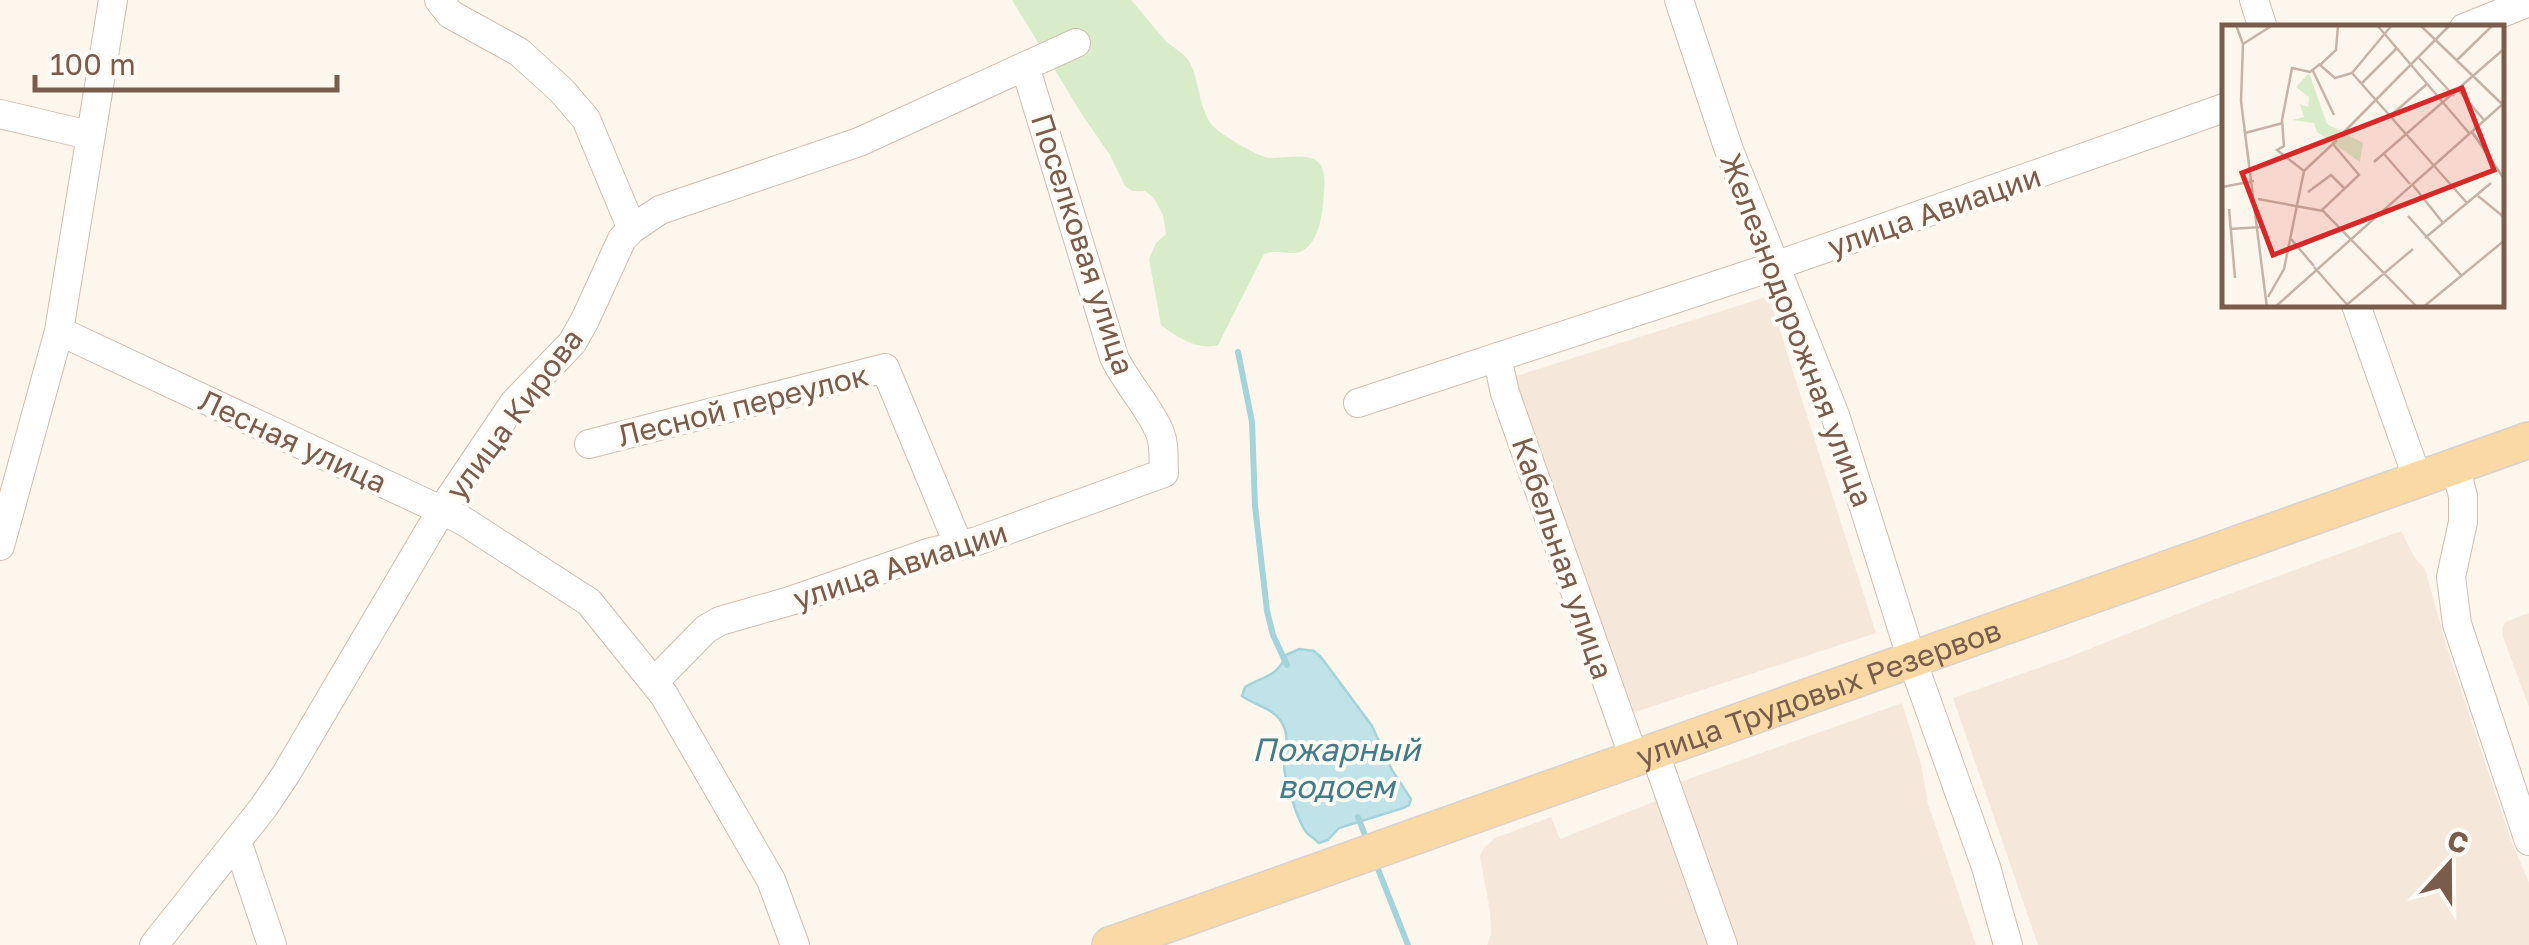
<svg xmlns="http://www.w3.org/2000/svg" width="2529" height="945" font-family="'Golos Text',sans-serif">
<rect width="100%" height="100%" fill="#fdf6ec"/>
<path fill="#f5e8da" d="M1769,296L1876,633L1629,714L1510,378Z
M2401,531L2415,558L2425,569L2449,654L2511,840L2529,883V945H2038L1953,698L2064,659L2210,601Z
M2529,613V707L2503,637L2502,628L2505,622Z
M1902,703L1921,764L1928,804L1976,945H1730L1674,784Z
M1661,799L1711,945H1487L1491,934L1490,911L1480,856L1484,848L1495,838L1551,817L1560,839Z"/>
<path fill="#d8ecc9" d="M1012,0H1131C1143,13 1154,28 1166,41C1173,48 1183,52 1189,61C1200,80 1198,109 1213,126C1221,135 1253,153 1265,157C1271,159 1281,157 1288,157C1328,153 1326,171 1323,205C1321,223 1315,252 1294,253C1282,253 1276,250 1264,254L1218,345C1199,351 1176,337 1161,325L1149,259L1156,243L1166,234L1163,215L1154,198L1145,191H1132L1125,186L1110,155L1083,116Z"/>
<path fill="#bfe3e8" stroke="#a5d3da" stroke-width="2.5" d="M1299,649L1314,651L1321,657L1372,726L1392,770L1411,799L1409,805L1403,808L1339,828L1328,840L1319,843C1317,841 1309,835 1307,833C1299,824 1287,787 1285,774C1281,755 1293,740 1281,721C1271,707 1256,706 1242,696L1245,687C1263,676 1278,677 1286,655Z"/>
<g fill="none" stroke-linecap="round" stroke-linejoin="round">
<path stroke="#a5d3da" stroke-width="6" d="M1238,352L1252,422L1255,506L1267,611L1273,635L1287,665
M1358,817L1368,843
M1376,864L1408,945"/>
<defs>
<path id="minor" d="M439,0L450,14L519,52L561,90L586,119L632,229
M1679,0L1729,150L1835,415L1912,660L1986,867L2008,945
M2254,0L2263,28
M2464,28L2529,2
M0,114L89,135
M2356,305L2418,480
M59,331L462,520L589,602L664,695L771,880L795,945
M1497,357L1505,393L1634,758
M1358,403L1775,266L2224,108
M589,444L885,368L959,546
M2455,466L2463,496V522L2451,577L2457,624L2529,841
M0,546L59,331L113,0
M654,682L706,629L720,621L790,601L931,552L977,541L1164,473C1163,460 1165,445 1160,433C1151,409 1126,383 1114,357L1025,66
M1654,751L1723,945
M237,841L272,945
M154,945L263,808L286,774L441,511L514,403L572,343L585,320L622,239L632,229L660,210L859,142L1076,43"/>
<g id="major">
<path id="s1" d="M1110,945L2529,440"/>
</g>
</defs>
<use href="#minor" stroke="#d1beb0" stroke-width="30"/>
<use href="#major" stroke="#dad1cd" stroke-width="38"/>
<use href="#minor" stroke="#fff" stroke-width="28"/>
<use href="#major" stroke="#fbd9a5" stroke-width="35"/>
</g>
<g text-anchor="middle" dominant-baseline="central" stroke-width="8" stroke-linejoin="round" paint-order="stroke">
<g font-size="30" fill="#7a5c4d" stroke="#fffaf3">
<text transform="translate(1934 211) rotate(-19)">улица Авиации</text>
<text transform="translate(1083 244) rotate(72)">Поселковая улица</text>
<text transform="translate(1797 330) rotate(69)">Железнодорожная улица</text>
<text transform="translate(743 405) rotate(-14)">Лесной переулок</text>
<text transform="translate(514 414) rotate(-53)">улица Кирова</text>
<text transform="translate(293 441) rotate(25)">Лесная улица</text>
<text transform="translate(1563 558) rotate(71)">Кабельная улица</text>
<text transform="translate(900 565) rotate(-18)">улица Авиации</text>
<text stroke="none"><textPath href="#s1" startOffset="752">улица Трудовых Резервов</textPath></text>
</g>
<g font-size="32" font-style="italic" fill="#437c86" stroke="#fffaf3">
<text x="1336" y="749">Пожарный<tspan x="1336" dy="37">водоем</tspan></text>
</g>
</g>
<g transform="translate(2222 25)">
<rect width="282" height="282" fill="#fdf6ec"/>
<path d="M87,48L105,99L141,118L138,137L95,107L92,98L70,95L82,92L78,79L86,82L87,72L74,62Z" fill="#d8ecc9"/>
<path fill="none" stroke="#c5b3a7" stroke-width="2.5" d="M14,0L21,19L19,76L45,283M116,0L114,25L98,40L113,53L130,48M155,0L247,108M198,0L280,79M21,19L51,0M197,33L232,71M234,36L271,0M91,46L112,90M130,48L245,178M130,48L170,0M140,58L175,23M237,66L262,95M167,92L205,59M122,107L228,0M250,107L283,155M23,108L61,98M162,129L188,159M152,137L283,23M82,146L55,125L62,121L60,95L70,43L88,47L98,39M190,159L221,198M0,162L32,156M86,167L109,150L122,163M256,171L283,193M36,174L101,186L196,283M7,184L13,253M100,185L137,150L111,119M186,191L239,250M8,204L39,202M203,213L269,158M69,214L92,241M92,242L128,283M46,272L62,244L82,146L115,115M52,283L283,77M121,283L191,224M200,283L283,215"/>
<path fill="#d62828" fill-opacity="0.15" stroke="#d62828" stroke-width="5" d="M240,63L272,145L51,230L20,148Z"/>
<rect width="282" height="282" fill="none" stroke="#7a5c4d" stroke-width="5"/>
</g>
<g transform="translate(2449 865) rotate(21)" stroke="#fffaf3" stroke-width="8" paint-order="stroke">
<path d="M0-8L18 38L0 25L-18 38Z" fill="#7a5c4d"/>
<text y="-15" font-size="28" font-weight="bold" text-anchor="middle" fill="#7a5c4d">С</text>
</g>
<path d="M35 75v15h302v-15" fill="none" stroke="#7a5c4d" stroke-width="5"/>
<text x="50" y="75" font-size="30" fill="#7a5c4d" stroke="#fffaf3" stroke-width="8" paint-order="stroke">100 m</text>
</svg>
